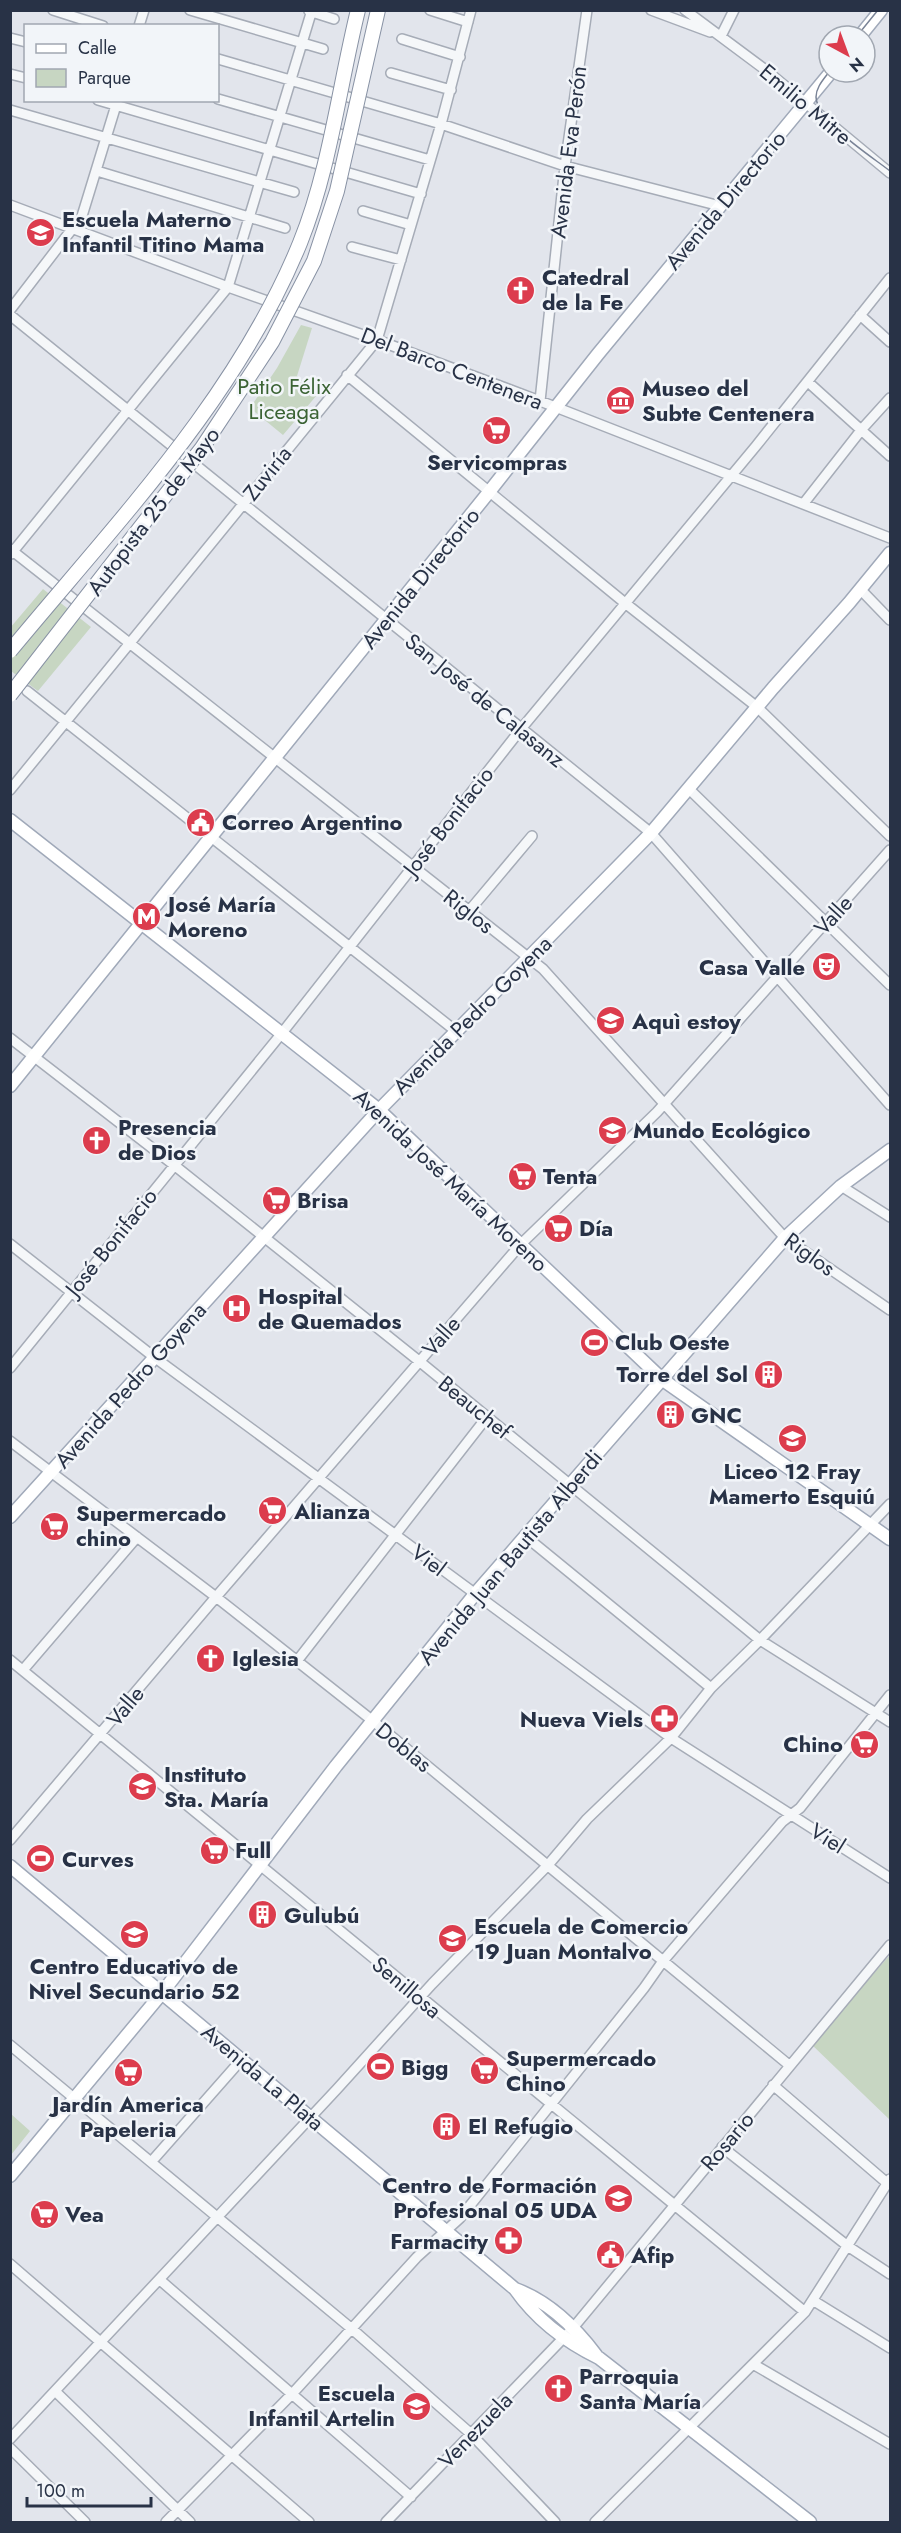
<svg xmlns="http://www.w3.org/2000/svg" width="901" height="2533" font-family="Jost,sans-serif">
<rect width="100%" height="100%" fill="#e2e5ec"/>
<path fill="#c7d6c2" d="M301,325L312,328L297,376L317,395L283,435L250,408L277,368Z
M43,589L91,627L38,691L11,671L10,628Z
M890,1955V2120L811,2044Z
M11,2114L30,2131L11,2155L10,2114Z"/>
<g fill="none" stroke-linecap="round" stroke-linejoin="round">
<defs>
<path id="minor" d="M53,10L103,26
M190,10L323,49
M430,10L468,22
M651,10L710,32
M685,10L767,71L890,173
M309,11L334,19
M139,26L144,10
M721,36L734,10
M10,38L26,42
M402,39L460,57
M218,59L441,124L565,166L720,206
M391,73L451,90
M10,74L26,78
M218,99L430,160
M98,100L421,194
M10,110L294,192
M97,171L285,228
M10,205L228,287L377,340L540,401L890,538
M363,211L411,225
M352,247L401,260
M10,310L82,216L117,102
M10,315L651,833L890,1105
M860,315L890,342
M347,375L625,603L757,707L890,836
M808,382L890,456
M540,401L565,166L587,10
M804,503L862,429L890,398
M10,549L543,969L785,1238L890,1310
M11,554L228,287L312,10
M861,590L890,620
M27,691L457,1032
M689,789L890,985
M10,790L377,340L441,124L471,10
M469,911L532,836
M10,1038L174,1165L419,1361L760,1640L890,1722
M841,1186L890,1217
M10,1244L154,1357L671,1738L890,1878
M10,1368L282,1033L521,729L756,446L890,278
M10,1441L216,1597L373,1721L789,2065
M525,1536L711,1688
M10,1660C275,1878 540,2096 805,2312
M297,1661L487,1417
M23,1670L137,1537
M10,1840L216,1597L521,1244L657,1112L890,850
M10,2045L352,2329L470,2433L555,2522
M773,2085L887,2183
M722,2147L849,2247L890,2274
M152,2161L242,2059
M10,2264L309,2522
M160,2280L411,2497
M814,2301L890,2348
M753,2364L890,2444
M56,2392L190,2522
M10,2439L337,2089L432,1984L548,1865L587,1819L671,1738L711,1688L760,1640L890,1504
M10,2448L85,2522
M166,2522L292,2394L417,2257L460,2218L644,1988L663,1961L782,1822L800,1808L890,1695
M386,2522L573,2328L890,1945
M595,2522L805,2312L890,2179"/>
<path id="major" d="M860,36L881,10
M10,820L379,1110L663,1380L890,1539
M10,1086L489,492L598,354L831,72
M10,1517L379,1110L651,833L773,688L849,603L890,553
M10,1866L515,2289C536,2319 566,2342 599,2358L810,2522
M10,2176L162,1993L336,1766L475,1594L785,1238L841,1186L890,1150
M515,2289C548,2301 575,2327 596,2355"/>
</defs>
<use href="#minor" stroke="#a6acb7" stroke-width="12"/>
<use href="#major" stroke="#a0a9b9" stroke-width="15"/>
<use href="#minor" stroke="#f5f7f9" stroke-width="9"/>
<use href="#major" stroke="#fff" stroke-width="12"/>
<path stroke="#7a8497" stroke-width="1.5" d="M857,36L878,10
M829,72C824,79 816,87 816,97C817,122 871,156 890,171"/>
<defs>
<path id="highway-bridge" d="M10,651C115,524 237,398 300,243C330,169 339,87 358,10
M10,695L202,448L272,342L314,261L337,191L378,10"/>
</defs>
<use href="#highway-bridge" stroke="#8892a4" stroke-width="16" stroke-linecap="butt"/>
<use href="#highway-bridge" stroke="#fff" stroke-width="14"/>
</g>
<defs>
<symbol id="school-disc" viewBox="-11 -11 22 22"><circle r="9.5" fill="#dc3c4d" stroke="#f2f5f9"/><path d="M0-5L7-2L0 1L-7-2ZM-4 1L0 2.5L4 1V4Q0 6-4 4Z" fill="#fff"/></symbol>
<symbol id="church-disc" viewBox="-11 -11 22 22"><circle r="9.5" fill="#dc3c4d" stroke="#f2f5f9"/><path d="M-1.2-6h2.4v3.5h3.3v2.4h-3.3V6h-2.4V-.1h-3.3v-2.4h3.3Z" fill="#fff"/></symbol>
<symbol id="museum-disc" viewBox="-11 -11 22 22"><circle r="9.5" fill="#dc3c4d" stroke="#f2f5f9"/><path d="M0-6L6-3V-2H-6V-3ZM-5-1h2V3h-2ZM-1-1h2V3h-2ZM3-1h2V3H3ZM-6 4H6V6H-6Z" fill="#fff"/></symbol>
<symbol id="supermarket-disc" viewBox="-11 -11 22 22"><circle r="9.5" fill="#dc3c4d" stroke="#f2f5f9"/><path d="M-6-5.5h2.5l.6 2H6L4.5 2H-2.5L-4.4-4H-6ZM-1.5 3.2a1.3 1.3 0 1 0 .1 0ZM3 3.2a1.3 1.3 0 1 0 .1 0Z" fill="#fff"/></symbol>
<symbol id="civic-disc" viewBox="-11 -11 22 22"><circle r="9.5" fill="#dc3c4d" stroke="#f2f5f9"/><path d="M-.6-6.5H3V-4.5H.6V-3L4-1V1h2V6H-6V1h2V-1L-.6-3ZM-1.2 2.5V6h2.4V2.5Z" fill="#fff"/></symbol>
<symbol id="metro-disc" viewBox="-11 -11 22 22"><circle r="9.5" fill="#dc3c4d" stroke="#f2f5f9"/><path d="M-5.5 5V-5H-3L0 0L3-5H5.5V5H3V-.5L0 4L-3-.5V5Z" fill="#fff"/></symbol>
<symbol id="theatre-disc" viewBox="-11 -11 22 22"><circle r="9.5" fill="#dc3c4d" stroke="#f2f5f9"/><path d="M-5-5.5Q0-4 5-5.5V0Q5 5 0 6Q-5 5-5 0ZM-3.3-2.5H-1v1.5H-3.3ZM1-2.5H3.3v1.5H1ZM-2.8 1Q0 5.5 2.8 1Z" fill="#fff"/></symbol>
<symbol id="hospital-disc" viewBox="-11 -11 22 22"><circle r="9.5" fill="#dc3c4d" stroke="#f2f5f9"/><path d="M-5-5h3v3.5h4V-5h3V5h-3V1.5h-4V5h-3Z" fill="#fff"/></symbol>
<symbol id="stadium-disc" viewBox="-11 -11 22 22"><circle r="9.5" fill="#dc3c4d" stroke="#f2f5f9"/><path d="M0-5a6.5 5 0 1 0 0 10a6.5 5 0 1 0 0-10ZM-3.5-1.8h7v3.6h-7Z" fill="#fff"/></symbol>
<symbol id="building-disc" viewBox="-11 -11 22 22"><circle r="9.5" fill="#dc3c4d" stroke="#f2f5f9"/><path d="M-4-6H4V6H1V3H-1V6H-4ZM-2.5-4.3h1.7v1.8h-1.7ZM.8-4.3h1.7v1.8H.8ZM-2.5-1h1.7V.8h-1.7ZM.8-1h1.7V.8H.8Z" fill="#fff"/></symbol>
<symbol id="pharmacy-disc" viewBox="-11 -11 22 22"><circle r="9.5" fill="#dc3c4d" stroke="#f2f5f9"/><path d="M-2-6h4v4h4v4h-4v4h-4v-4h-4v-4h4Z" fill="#fff"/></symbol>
</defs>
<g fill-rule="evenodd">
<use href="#school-disc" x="24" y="216" width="33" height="33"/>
<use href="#church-disc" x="504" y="274" width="33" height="33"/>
<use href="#museum-disc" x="604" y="384" width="33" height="33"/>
<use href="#supermarket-disc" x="480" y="414" width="33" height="33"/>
<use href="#civic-disc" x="184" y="806" width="33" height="33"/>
<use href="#metro-disc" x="130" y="900" width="33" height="33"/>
<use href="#theatre-disc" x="810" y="950" width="33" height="33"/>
<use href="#school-disc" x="594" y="1004" width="33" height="33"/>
<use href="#school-disc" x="596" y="1114" width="33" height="33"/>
<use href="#church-disc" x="80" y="1124" width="33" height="33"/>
<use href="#supermarket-disc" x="506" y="1160" width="33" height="33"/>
<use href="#supermarket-disc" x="260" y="1184" width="33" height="33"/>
<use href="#supermarket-disc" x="542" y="1212" width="33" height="33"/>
<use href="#hospital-disc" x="220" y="1292" width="33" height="33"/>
<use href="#stadium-disc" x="578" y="1326" width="33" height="33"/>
<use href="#building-disc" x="752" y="1358" width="33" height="33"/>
<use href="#building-disc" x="654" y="1398" width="33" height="33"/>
<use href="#school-disc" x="776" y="1422" width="33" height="33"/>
<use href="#supermarket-disc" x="256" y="1494" width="33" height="33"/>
<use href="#supermarket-disc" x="38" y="1510" width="33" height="33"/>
<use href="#church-disc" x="194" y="1642" width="33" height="33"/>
<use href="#pharmacy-disc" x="648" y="1702" width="33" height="33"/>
<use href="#supermarket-disc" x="848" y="1728" width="33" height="33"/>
<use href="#school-disc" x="126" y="1770" width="33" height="33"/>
<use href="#supermarket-disc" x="198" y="1834" width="33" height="33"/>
<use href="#stadium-disc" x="24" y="1842" width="33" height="33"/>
<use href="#building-disc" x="246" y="1898" width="33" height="33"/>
<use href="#school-disc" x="118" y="1918" width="33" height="33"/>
<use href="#school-disc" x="436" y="1922" width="33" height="33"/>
<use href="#stadium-disc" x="364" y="2050" width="33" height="33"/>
<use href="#supermarket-disc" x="468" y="2054" width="33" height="33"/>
<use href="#supermarket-disc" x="112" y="2056" width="33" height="33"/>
<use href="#building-disc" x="430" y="2110" width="33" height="33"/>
<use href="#school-disc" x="602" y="2182" width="33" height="33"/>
<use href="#supermarket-disc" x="28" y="2198" width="33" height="33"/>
<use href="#pharmacy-disc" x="492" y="2224" width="33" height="33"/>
<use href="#civic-disc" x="594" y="2238" width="33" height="33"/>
<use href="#church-disc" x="542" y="2372" width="33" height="33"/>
<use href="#school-disc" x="400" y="2390" width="33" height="33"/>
</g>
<g text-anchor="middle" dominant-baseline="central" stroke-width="5" stroke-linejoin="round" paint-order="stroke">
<g font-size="22" fill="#283246" stroke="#f2f5f9">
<text transform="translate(806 104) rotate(40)">Emilio Mitre</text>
<text transform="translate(568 152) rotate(-83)">Avenida Eva Perón</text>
<text transform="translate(725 200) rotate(-50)">Avenida Directorio</text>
<text transform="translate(452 368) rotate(21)">Del Barco Centenera</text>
<text transform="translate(267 473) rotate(-51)">Zuviría</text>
<text transform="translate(153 511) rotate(-53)">Autopista 25 de Mayo</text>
<text transform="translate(420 578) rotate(-51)">Avenida Directorio</text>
<text transform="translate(485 700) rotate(39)">San José de Calasanz</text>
<text transform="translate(448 821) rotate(-52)">José Bonifacio</text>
<text transform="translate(469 911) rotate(38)">Riglos</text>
<text transform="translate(833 915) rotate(-48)">Valle</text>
<text transform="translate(472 1015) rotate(-45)">Avenida Pedro Goyena</text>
<text transform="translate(451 1180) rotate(43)">Avenida José María Moreno</text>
<text transform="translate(111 1242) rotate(-51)">José Bonifacio</text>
<text transform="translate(810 1254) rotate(36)">Riglos</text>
<text transform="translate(441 1336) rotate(-49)">Valle</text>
<text transform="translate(130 1385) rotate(-48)">Avenida Pedro Goyena</text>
<text transform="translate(475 1407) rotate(39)">Beauchef</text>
<text transform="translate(510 1557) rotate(-50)">Avenida Juan Bautista Alberdi</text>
<text transform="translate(429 1560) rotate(37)">Viel</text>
<text transform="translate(125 1706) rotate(-50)">Valle</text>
<text transform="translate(404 1747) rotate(39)">Doblas</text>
<text transform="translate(828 1838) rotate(32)">Viel</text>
<text transform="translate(407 1987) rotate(40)">Senillosa</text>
<text transform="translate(263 2077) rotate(40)">Avenida La Plata</text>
<text transform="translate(727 2141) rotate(-50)">Rosario</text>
<text transform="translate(475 2430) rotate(-46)">Venezuela</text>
</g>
<g font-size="22" font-weight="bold" fill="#283246" stroke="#f2f5f9" text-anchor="start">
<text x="62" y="219">Escuela Materno<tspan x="62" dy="25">Infantil Titino Mama</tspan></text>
<text x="542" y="277">Catedral<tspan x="542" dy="25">de la Fe</tspan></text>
<text x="642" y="388">Museo del<tspan x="642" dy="25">Subte Centenera</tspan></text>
<text x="497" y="462" text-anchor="middle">Servicompras</text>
<text x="222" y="822">Correo Argentino</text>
<text x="168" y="904">José María<tspan x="168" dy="25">Moreno</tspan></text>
<text x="805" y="967" text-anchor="end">Casa Valle</text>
<text x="632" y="1021">Aquì estoy</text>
<text x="118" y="1127">Presencia<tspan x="118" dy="25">de Dios</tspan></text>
<text x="633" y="1130">Mundo Ecológico</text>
<text x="543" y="1176">Tenta</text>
<text x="297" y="1200">Brisa</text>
<text x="579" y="1228">Día</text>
<text x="258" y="1296">Hospital<tspan x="258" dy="25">de Quemados</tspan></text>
<text x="615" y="1342">Club Oeste</text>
<text x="748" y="1374" text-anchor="end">Torre del Sol</text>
<text x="691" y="1415">GNC</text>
<text x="792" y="1471" text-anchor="middle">Liceo 12 Fray<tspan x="792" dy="25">Mamerto Esquiú</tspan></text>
<text x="294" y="1511">Alianza</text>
<text x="76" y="1513">Supermercado<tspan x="76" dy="25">chino</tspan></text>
<text x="232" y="1658">Iglesia</text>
<text x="643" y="1719" text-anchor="end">Nueva Viels</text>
<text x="843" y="1744" text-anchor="end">Chino</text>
<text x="164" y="1774">Instituto<tspan x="164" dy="25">Sta. María</tspan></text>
<text x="235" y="1850">Full</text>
<text x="62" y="1859">Curves</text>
<text x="284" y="1915">Gulubú</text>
<text x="474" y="1926">Escuela de Comercio<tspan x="474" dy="25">19 Juan Montalvo</tspan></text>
<text x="134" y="1966" text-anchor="middle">Centro Educativo de<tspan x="134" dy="25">Nivel Secundario 52</tspan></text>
<text x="506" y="2058">Supermercado<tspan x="506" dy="25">Chino</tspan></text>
<text x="401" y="2067">Bigg</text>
<text x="128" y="2104" text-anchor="middle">Jardín America<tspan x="128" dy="25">Papeleria</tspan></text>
<text x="468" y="2126">El Refugio</text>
<text x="597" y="2185" text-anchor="end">Centro de Formación<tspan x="597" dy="25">Profesional 05 UDA</tspan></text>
<text x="65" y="2214">Vea</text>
<text x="488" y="2241" text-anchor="end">Farmacity</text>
<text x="631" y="2255">Afip</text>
<text x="579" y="2376">Parroquia<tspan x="579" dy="25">Santa María</tspan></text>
<text x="395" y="2393" text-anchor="end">Escuela<tspan x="395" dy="25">Infantil Artelin</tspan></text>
</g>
<g font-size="22" fill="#3b6334" stroke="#f2f5f9">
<text x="284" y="386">Patio Félix<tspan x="284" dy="25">Liceaga</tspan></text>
</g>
</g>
<rect width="901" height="2533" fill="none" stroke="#283246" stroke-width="24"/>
<rect x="24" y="24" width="195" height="78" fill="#f2f5f9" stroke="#a1a7b1" stroke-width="1.5"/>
<rect x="36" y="44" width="30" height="9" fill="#ffffff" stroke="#a1a7b1" stroke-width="1.5"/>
<text x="78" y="54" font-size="18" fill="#283246">Calle</text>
<rect x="36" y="69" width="30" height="18" fill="#c7d6c2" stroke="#a1a7b1" stroke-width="1.5"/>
<text x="78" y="84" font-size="18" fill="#283246">Parque</text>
<g transform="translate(847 54) rotate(139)"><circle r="28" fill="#f2f5f9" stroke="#a1a7b1" stroke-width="1.5"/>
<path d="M0-4.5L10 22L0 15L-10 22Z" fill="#dc3c4d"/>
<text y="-9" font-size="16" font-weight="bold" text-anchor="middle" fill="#283246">N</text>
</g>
<path d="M27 2497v9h124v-9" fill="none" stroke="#283246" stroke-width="3"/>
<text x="36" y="2497" font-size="18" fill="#283246" stroke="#f2f5f9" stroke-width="4.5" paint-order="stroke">100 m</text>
</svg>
